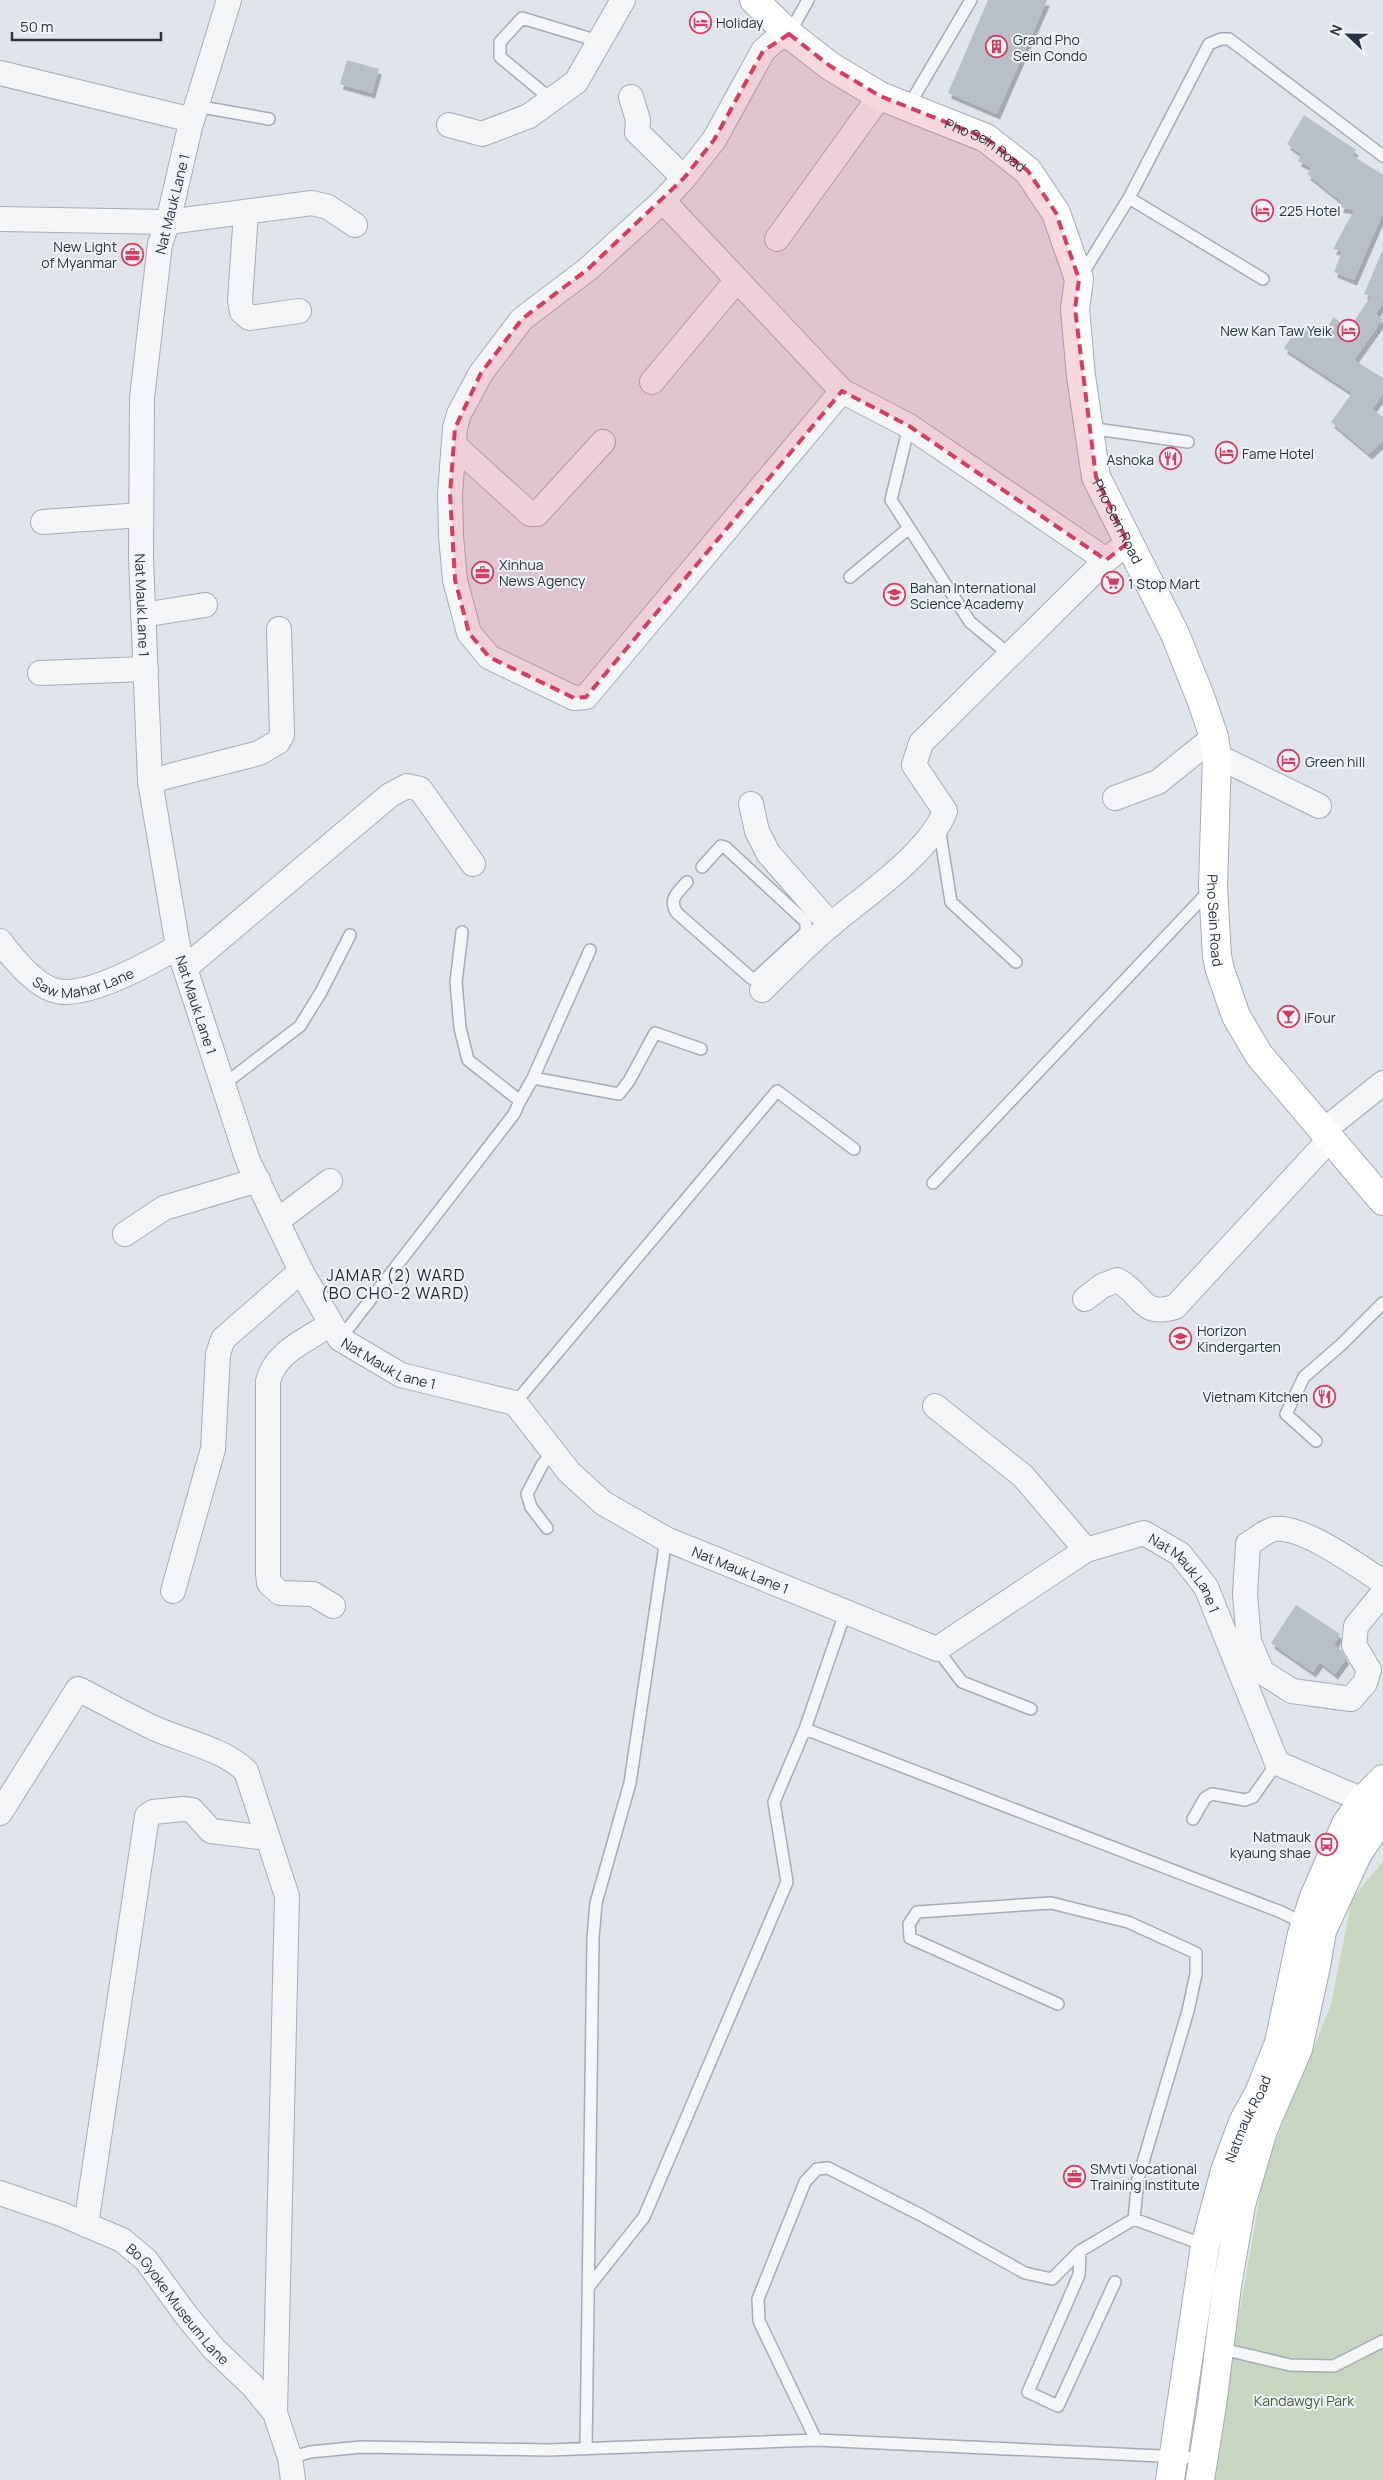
<svg xmlns="http://www.w3.org/2000/svg" width="1383" height="2480" font-family="Manrope,sans-serif">
<defs>
<filter id="shadow"><feDropShadow dx="3" dy="5.5" stdDeviation="0" flood-color="#0004"/></filter>
</defs>
<rect width="100%" height="100%" fill="#e0e5eb"/>
<path fill="#c8d5c1" d="M1383,1861V2480H1210L1265,2167L1331,2005L1352,1899Z"/>
<path fill="#b7bfc9" filter="url(#shadow)" d="M988,0H1047L997,114L948,93Z
M347,60L379,69L372,93L340,84Z
M1304,115L1356,150L1352,155L1383,175V213L1354,280L1334,272L1342,251L1333,249L1354,210L1340,207L1342,202L1307,174L1312,168L1298,161L1301,154L1287,144Z
M1383,249V301L1376,315L1383,319L1354,360L1383,378V394L1372,409L1383,417V441L1369,454L1331,422L1352,393L1284,348L1300,325L1320,338L1334,317L1348,330L1371,296L1364,294Z
M1296,1605L1340,1634L1334,1645L1342,1651L1346,1659L1335,1674L1320,1662L1313,1672L1271,1643Z"/>
<g fill="none" stroke-linecap="round" stroke-linejoin="round">
<defs>
<path id="service" d="M789,34L808,0
M552,100L500,57V42L522,18L598,41
M196,106L269,119
M908,107L971,0
M1129,198L1263,279
M1081,276L1129,198L1209,44L1221,39H1229L1383,156
M909,426L891,500L970,622L1011,656
M1089,428L1188,442
M850,577L909,528
M939,827L951,902L1016,962
M702,867L721,846L725,847L806,922V932L756,978
M687,882C677,893 668,900 677,913L751,978L759,981
M533,1078L590,950
M223,1085L300,1026L321,992L350,935
M520,1101L533,1078L619,1094L629,1081L655,1033L701,1049
M933,1183L1211,889
M340,1339L514,1114L520,1101L468,1060L460,1028L456,982L462,932
M515,1403L777,1091L854,1149
M1316,1441L1286,1414L1304,1377L1342,1344L1383,1303
M547,1528L531,1507L527,1494L542,1465L554,1451
M937,1649L962,1682L1031,1709
M805,1729L1281,1912L1305,1924
M1193,1819L1205,1798L1212,1794L1245,1800L1253,1797L1277,1763
M1058,2004L910,1938L909,1924L917,1912L1051,1903L1128,1922L1196,1953V1974L1188,2011L1138,2179L1134,2219L1207,2246
M1080,2251L1079,2275L1028,2392L1058,2406L1115,2282
M590,2285L644,2217L787,1882L774,1802L805,1729L845,1613
M1218,2348L1290,2365L1334,2366L1383,2341
M816,2440L759,2321L758,2299L805,2182L817,2169L828,2168L921,2215L1025,2273L1052,2279L1080,2251L1134,2219
M586,2449L593,1938L596,1903L630,1783L666,1539
M290,2458L310,2452L361,2447L548,2450L816,2440L1204,2458"/>
<g id="minor">
<path id="s1" d="M229,0L190,127L168,222L160,244L142,398L141,558L150,781L178,947L248,1161L301,1271L340,1339L401,1375L515,1403L569,1472L603,1503L666,1539L937,1649L1086,1550L1144,1533L1180,1554L1206,1587L1277,1763L1363,1800L1379,1809"/>
<path d="M789,34L774,41L763,51L714,140L684,178L663,201L588,269L522,319L481,373L459,414L455,428L450,494L451,536L455,580L469,633L489,657L574,698L586,697L842,391"/>
<path d="M0,73L192,120"/>
<path d="M631,97L638,120L637,132L684,178"/>
<path d="M449,125L482,134L529,116L576,82L623,0"/>
<path d="M663,201L842,391L909,426L1106,560"/>
<path d="M246,212L240,301L242,312L249,318L299,311"/>
<path d="M0,219L168,222L312,203L328,207L355,225"/>
<path d="M777,239L880,96"/>
<path d="M652,382L737,280"/>
<path d="M454,445L530,514H537L603,442"/>
<path d="M43,522L141,515"/>
<path d="M143,615L205,605"/>
<path d="M40,673L146,669"/>
<path d="M1217,756L1319,806"/>
<path d="M150,781L259,753L278,742L282,735L279,629"/>
<path d="M1115,798L1158,782L1214,737"/>
<path d="M751,804L757,831L768,853L831,925"/>
<path id="s2" d="M0,941C12,957 36,987 57,991C88,998 150,963 178,947"/>
<path d="M185,968L390,795L407,786L420,789L473,864"/>
<path d="M762,990C783,969 805,947 828,927C863,897 929,854 945,811L914,765L921,743L1106,560L1128,543"/>
<path d="M1323,1131L1383,1083"/>
<path d="M277,1221L330,1181"/>
<path d="M125,1234L164,1208L258,1180"/>
<path d="M1085,1299L1102,1286L1117,1280C1143,1292 1139,1318 1175,1307L1330,1139"/>
<path d="M331,1324C307,1340 276,1351 268,1381V1574L269,1583L280,1593L313,1594L333,1606"/>
<path d="M935,1406L1023,1476L1086,1550"/>
<path d="M1383,1582C1358,1566 1304,1526 1275,1529C1266,1530 1256,1540 1248,1544L1245,1594L1249,1641L1262,1672L1292,1691L1351,1699L1365,1683L1369,1670L1354,1645L1356,1626L1383,1593"/>
<path d="M173,1591L213,1449L218,1354L223,1339L301,1271"/>
<path d="M0,1813L78,1689C104,1702 130,1717 156,1729C186,1742 223,1749 246,1771L287,1896L275,2413"/>
<path id="s3" d="M0,2193L61,2214L122,2240L146,2260L186,2315L214,2349L252,2385L275,2413L290,2458L293,2480"/>
<path d="M86,2225L147,1816L153,1812L183,1809L192,1810L211,1831L267,1838"/>
</g>
<g id="secondary">
<path id="s4" d="M754,0L789,34L830,66L880,96L986,138L1028,171L1056,213L1079,279L1075,309L1081,376L1096,477L1175,634L1201,699L1214,737L1217,756L1213,886L1217,956L1220,970L1236,1016L1259,1055L1383,1201"/>
</g>
<g id="primary">
<path id="s5" d="M1170,2480L1205,2246L1225,2171L1243,2122L1259,2093L1279,2043L1302,1934L1314,1897L1346,1824L1363,1800L1383,1779"/>
<path d="M1200,2480L1212,2405L1227,2286L1241,2205L1263,2130L1298,2049L1316,1966L1322,1931L1358,1853L1383,1816"/>
</g>
</defs>
<use href="#service" stroke="#a5acb6" stroke-width="14"/>
<use href="#minor" stroke="#a5acb6" stroke-width="26"/>
<use href="#secondary" stroke="#a5acb6" stroke-width="30"/>
<use href="#primary" stroke="#9fabb7" stroke-width="30"/>
<use href="#service" stroke="#f4f6f8" stroke-width="11"/>
<use href="#minor" stroke="#f4f6f8" stroke-width="24"/>
<use href="#secondary" stroke="#fff" stroke-width="28"/>
<use href="#primary" stroke="#fff" stroke-width="28"/>
</g>
<path fill="#da3b60" fill-opacity="0.2" stroke="#da3b60" stroke-width="4" stroke-dasharray="10 6" stroke-linejoin="round" d="M789,34L830,66L880,96L986,138L1028,171L1056,213L1079,279L1075,309L1096,477L1128,543L1106,560L909,426L842,391L586,697L574,698L489,657L469,633L455,580L450,494L455,428L481,373L522,319L588,269L684,178L714,140L763,51Z"/>
<defs>
<symbol id="hotel-ring" viewBox="-11 -11 22 22"><circle r="9.5" fill="#f0f4f8" stroke="#da3b60" stroke-width="1.5"/><path d="M-6-4.5h1.5V1H6V5H4.5V3h-9V5H-6ZM-4 0a1.8 1.8 0 1 1 3.6 0ZM.5 0V-2.5h3Q6-2.5 6 0Z" fill="#da3b60"/></symbol>
<symbol id="building-ring" viewBox="-11 -11 22 22"><circle r="9.5" fill="#f0f4f8" stroke="#da3b60" stroke-width="1.5"/><path d="M-4-6H4V6H1V3H-1V6H-4ZM-2.5-4.3h1.7v1.8h-1.7ZM.8-4.3h1.7v1.8H.8ZM-2.5-1h1.7V.8h-1.7ZM.8-1h1.7V.8H.8Z" fill="#da3b60"/></symbol>
<symbol id="office-ring" viewBox="-11 -11 22 22"><circle r="9.5" fill="#f0f4f8" stroke="#da3b60" stroke-width="1.5"/><path d="M-6-3h4V-5.5h4V-3h4V5H-6ZM-1-4.5V-3h2v-1.5ZM-6 0V1H6V0Z" fill="#da3b60"/></symbol>
<symbol id="restaurant-ring" viewBox="-11 -11 22 22"><circle r="9.5" fill="#f0f4f8" stroke="#da3b60" stroke-width="1.5"/><path d="M-5-6h1v4h1v-4h1v4h1v-4h1v5L-1.5 .5V6h-2V.5L-5-1ZM5-6V6H3V1.5H1.5Q1.5-4 5-6Z" fill="#da3b60"/></symbol>
<symbol id="supermarket-ring" viewBox="-11 -11 22 22"><circle r="9.5" fill="#f0f4f8" stroke="#da3b60" stroke-width="1.5"/><path d="M-6-5.5h2.5l.6 2H6L4.5 2H-2.5L-4.4-4H-6ZM-1.5 3.2a1.3 1.3 0 1 0 .1 0ZM3 3.2a1.3 1.3 0 1 0 .1 0Z" fill="#da3b60"/></symbol>
<symbol id="school-ring" viewBox="-11 -11 22 22"><circle r="9.5" fill="#f0f4f8" stroke="#da3b60" stroke-width="1.5"/><path d="M0-5L7-2L0 1L-7-2ZM-4 1L0 2.5L4 1V4Q0 6-4 4Z" fill="#da3b60"/></symbol>
<symbol id="bar-ring" viewBox="-11 -11 22 22"><circle r="9.5" fill="#f0f4f8" stroke="#da3b60" stroke-width="1.5"/><path d="M-6-5H6L.8 .8V4.5H3.5V6h-7V4.5H-.8V.8Z" fill="#da3b60"/></symbol>
<symbol id="bus-ring" viewBox="-11 -11 22 22"><circle r="9.5" fill="#f0f4f8" stroke="#da3b60" stroke-width="1.5"/><path d="M-5-6H5V4H4V6H2V4H-2V6H-4V4H-5ZM-3.5-4V0h7V-4ZM-3.5 1.2v1.5H-2V1.2ZM2 1.2v1.5H3.5V1.2Z" fill="#da3b60"/></symbol>
</defs>
<g fill-rule="evenodd">
<use href="#hotel-ring" x="688" y="10" width="25" height="25"/>
<use href="#building-ring" x="984" y="34" width="25" height="25"/>
<use href="#hotel-ring" x="1250" y="198" width="25" height="25"/>
<use href="#office-ring" x="120" y="242" width="25" height="25"/>
<use href="#hotel-ring" x="1336" y="318" width="25" height="25"/>
<use href="#hotel-ring" x="1214" y="440" width="25" height="25"/>
<use href="#restaurant-ring" x="1158" y="446" width="25" height="25"/>
<use href="#office-ring" x="470" y="560" width="25" height="25"/>
<use href="#supermarket-ring" x="1100" y="570" width="25" height="25"/>
<use href="#school-ring" x="882" y="582" width="25" height="25"/>
<use href="#hotel-ring" x="1276" y="748" width="25" height="25"/>
<use href="#bar-ring" x="1276" y="1004" width="25" height="25"/>
<use href="#school-ring" x="1168" y="1326" width="25" height="25"/>
<use href="#restaurant-ring" x="1312" y="1384" width="25" height="25"/>
<use href="#bus-ring" x="1314" y="1832" width="25" height="25"/>
<use href="#office-ring" x="1062" y="2164" width="25" height="25"/>
</g>
<g text-anchor="middle" dominant-baseline="central" stroke-width="4" stroke-linejoin="round" paint-order="stroke">
<g font-size="14" fill="#273444" stroke="#f0f4f8" text-anchor="start">
<text x="716" y="22">Holiday</text>
<text x="1013" y="39">Grand Pho<tspan x="1013" dy="16">Sein Condo</tspan></text>
<text x="1279" y="210">225 Hotel</text>
<text x="117" y="246" text-anchor="end">New Light<tspan x="117" dy="16">of Myanmar</tspan></text>
<text x="1332" y="330" text-anchor="end">New Kan Taw Yeik</text>
<text x="1242" y="453">Fame Hotel</text>
<text x="1154" y="459" text-anchor="end">Ashoka</text>
<text x="499" y="564">Xinhua<tspan x="499" dy="16">News Agency</tspan></text>
<text x="1128" y="583">1 Stop Mart</text>
<text x="910" y="587">Bahan International<tspan x="910" dy="16">Science Academy</tspan></text>
<text x="1305" y="761">Green hill</text>
<text x="1304" y="1017">iFour</text>
<text x="1197" y="1330">Horizon<tspan x="1197" dy="16">Kindergarten</tspan></text>
<text x="1308" y="1396" text-anchor="end">Vietnam Kitchen</text>
<text x="1311" y="1836" text-anchor="end">Natmauk<tspan x="1311" dy="16">kyaung shae</tspan></text>
<text x="1090" y="2168">SMvti Vocational<tspan x="1090" dy="16">Training Institute</tspan></text>
</g>
<g font-size="14" fill="#273444" stroke="#f0f4f8">
<text stroke="none"><textPath href="#s4" startOffset="276">Pho Sein Road</textPath></text>
<text transform="translate(172 204) rotate(-76)">Nat Mauk Lane 1</text>
<text stroke="none"><textPath href="#s4" startOffset="696">Pho Sein Road</textPath></text>
<text stroke="none"><textPath href="#s1" startOffset="616">Nat Mauk Lane 1</textPath></text>
<text stroke="none"><textPath href="#s4" startOffset="1116">Pho Sein Road</textPath></text>
<text stroke="none"><textPath href="#s2" startOffset="104">Saw Mahar Lane</textPath></text>
<text stroke="none"><textPath href="#s1" startOffset="1021">Nat Mauk Lane 1</textPath></text>
<text stroke="none"><textPath href="#s1" startOffset="1441">Nat Mauk Lane 1</textPath></text>
<text stroke="none"><textPath href="#s1" startOffset="1861">Nat Mauk Lane 1</textPath></text>
<text stroke="none"><textPath href="#s1" startOffset="2371">Nat Mauk Lane 1</textPath></text>
<text stroke="none"><textPath href="#s5" startOffset="371">Natmauk Road</textPath></text>
<text stroke="none"><textPath href="#s3" startOffset="216">Bo Gyoke Museum Lane</textPath></text>
</g>
<g font-size="14" fill="#406133" stroke="#f0f4f8">
<text x="1304" y="2400">Kandawgyi Park</text>
</g>
<g font-size="16" letter-spacing="1" fill="#1a2534" stroke="#f0f4f8">
<text x="396" y="1275">JAMAR (2) WARD<tspan x="396" dy="18">(BO CHO-2 WARD)</tspan></text>
</g>
</g>
<g transform="translate(1348 35) rotate(292)" stroke="#f0f4f8" stroke-width="4" paint-order="stroke">
<path d="M0-4L9 19L0 12L-9 19Z" fill="#273444"/>
<text y="-8" font-size="14" font-weight="bold" text-anchor="middle" fill="#273444">N</text>
</g>
<path d="M12 32v8h149v-8" fill="none" stroke="#273444" stroke-width="2.5"/>
<text x="20" y="32" font-size="15" fill="#273444" stroke="#f0f4f8" stroke-width="4" paint-order="stroke">50 m</text>
</svg>
